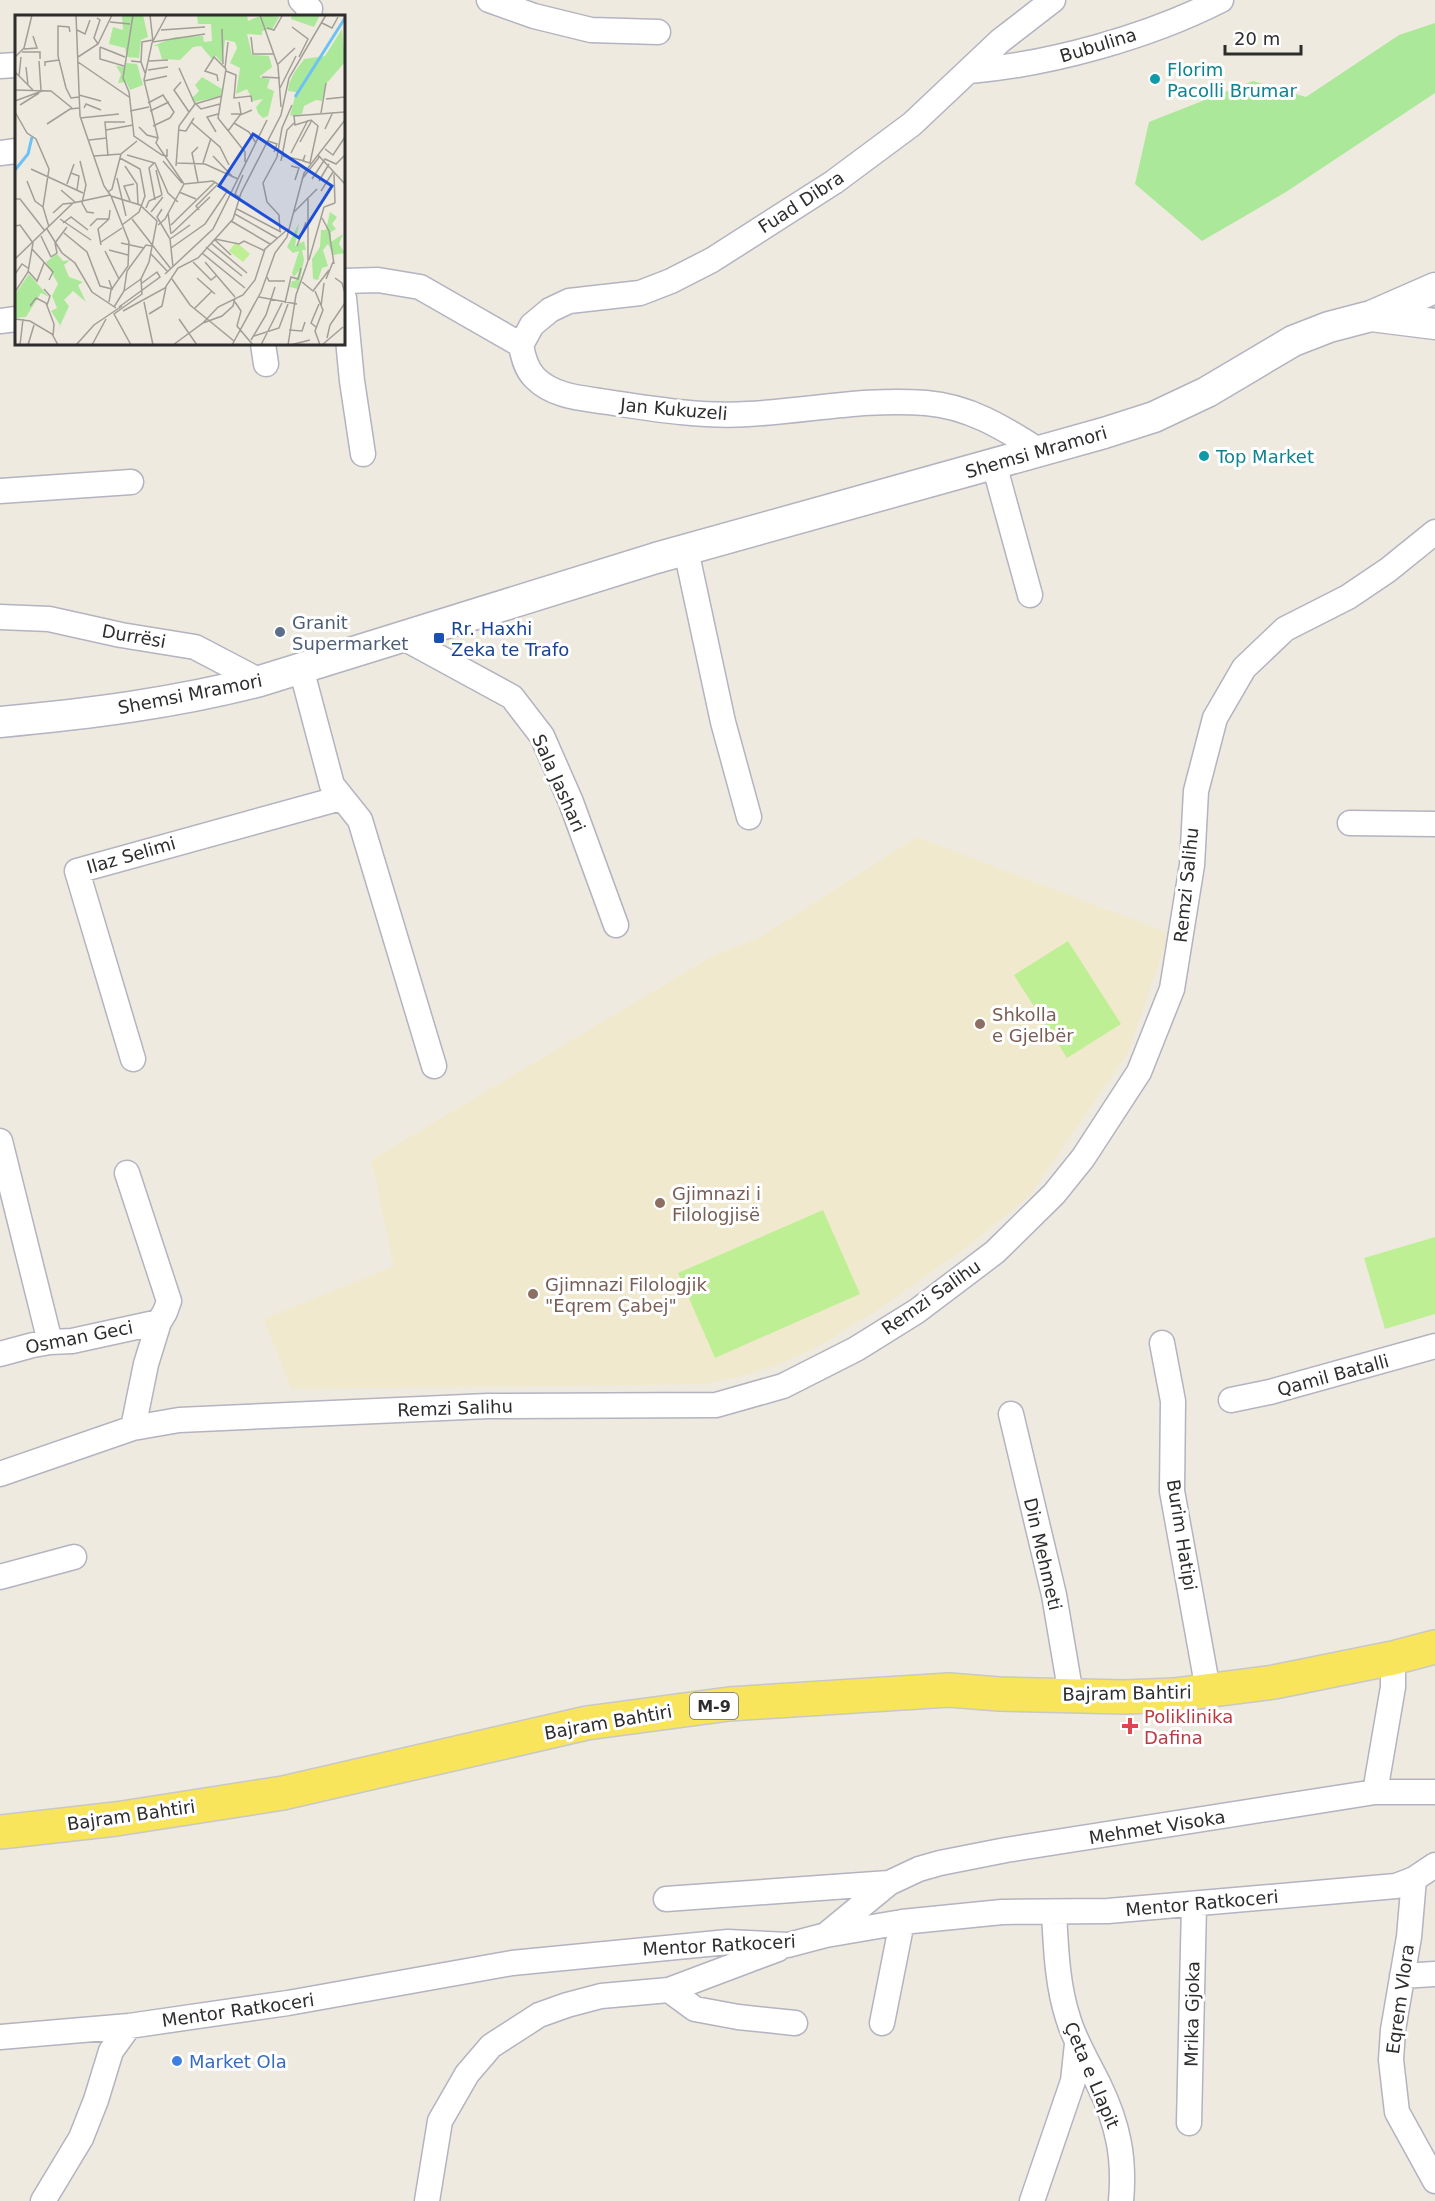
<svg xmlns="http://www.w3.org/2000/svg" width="1435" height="2201" font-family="'DejaVu Sans',sans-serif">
<rect width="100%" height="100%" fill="#efeadf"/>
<path fill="#f1e9ce" d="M917,837L1169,933L1128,1053L1029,1196L968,1246L879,1309L814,1349L777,1365L735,1378L705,1384L291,1389L264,1319L394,1266L371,1160L711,957L762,936Z"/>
<path fill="#abe899" d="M1435,23V93L1286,192L1202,241L1135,184L1149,122L1253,81L1306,97L1399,35Z"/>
<path fill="#bfef94" d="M1068,941L1121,1024L1067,1058L1014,975Z
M823,1210L860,1294L715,1358L678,1273Z
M1435,1237V1314L1385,1329L1364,1258Z"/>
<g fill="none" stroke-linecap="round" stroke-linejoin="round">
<defs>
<path id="minor" d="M301,0L310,9L308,16
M489,0L534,16L591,30L658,32
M0,66L16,65
M970,71C1051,64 1148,37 1221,0
M0,153L16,151
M344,281L378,280L420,287L521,345
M344,298L352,381L363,454
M0,321L16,319
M263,344L266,364
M521,345L532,325L550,310L569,301L640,293L671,281L712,260L834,182L912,124L1000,41L1053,0
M521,345C523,357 526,369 535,378C554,397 582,398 607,402C654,409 701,417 748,414C808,411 866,398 926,403C968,406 1004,428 1038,450
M994,464L1030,595
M0,491L131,482
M686,550L723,722L749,817
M0,617L49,619L121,635L195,647L260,681
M400,636L512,697L542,736L571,802L616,925
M301,668L332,785L360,820L434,1066
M1350,823L1435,824
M133,1059L77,871L341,798
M0,1141L50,1342
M127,1173L169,1301L165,1312L159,1322L146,1364L133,1428
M1162,1343L1173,1401L1172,1491L1208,1690
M0,1354L33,1345L50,1342L72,1341L159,1322
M1231,1400L1270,1392L1435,1346
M1011,1414L1054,1595L1071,1695
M0,1474L133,1428L179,1420L488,1406L716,1405L783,1386L856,1349L917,1311L995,1252L1054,1194L1083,1158L1139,1072L1172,989L1192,865L1196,791L1215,718L1244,668L1285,629L1348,597L1388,570L1435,532
M0,1577L74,1557
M1375,1792H1435
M1414,1879L1409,1937L1393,2030L1391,2060L1397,2112L1435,2181
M666,1899L889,1883
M1054,1913C1056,1948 1057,1984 1068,2018C1075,2042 1088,2062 1099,2085C1118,2124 1125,2158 1121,2201
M827,1934L889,1883L919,1869L940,1863L1006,1850L1375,1792L1393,1687V1658
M1402,1976L1435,1974
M669,1990L695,2009L738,2017L795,2023
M882,2023L902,1922
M0,2037L129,2026L288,2003L512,1963L728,1942L788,1945L826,1935L902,1922L1002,1912L1108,1911L1396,1886L1414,1879L1435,1865
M1189,2123L1194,1905
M43,2201L81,2138L96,2100L111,2051L129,2026
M427,2201L440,2121L467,2074L491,2046L539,2015L567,2005L601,1996L669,1990L778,1949
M1032,2201L1073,2081L1077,2044"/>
<path id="tertiary" d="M1371,316L1435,324
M0,722C88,714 175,703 260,681L656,558L1104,433L1154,417L1207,392L1293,341L1329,327L1371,316L1435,288"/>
<path id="primary" d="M0,1832L116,1819L283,1793L587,1723L729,1704L949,1690L999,1694L1125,1697L1174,1695L1274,1682L1393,1658L1435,1647"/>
</defs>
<use href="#minor" stroke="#b3b3c1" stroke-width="27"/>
<use href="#tertiary" stroke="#b3b3c1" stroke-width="33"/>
<use href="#primary" stroke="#c8c8c8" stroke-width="36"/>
<use href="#minor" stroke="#fff" stroke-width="24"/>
<use href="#tertiary" stroke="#fff" stroke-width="30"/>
<use href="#primary" stroke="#f8e55b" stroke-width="33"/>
</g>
<g fill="#0f9aa8" stroke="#fff" stroke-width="2">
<circle cx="1155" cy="79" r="6"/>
<circle cx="1204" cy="456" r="6"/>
</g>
<circle fill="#5c6f8a" stroke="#fff" stroke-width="2" cx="280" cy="632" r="6"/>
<rect fill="#1a4fb4" stroke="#fff" stroke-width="2" x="433" y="632" width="12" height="12" rx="3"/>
<g fill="#8d6e63" stroke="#fff" stroke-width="2">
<circle cx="980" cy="1024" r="6"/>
<circle cx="660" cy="1203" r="6"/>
<circle cx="533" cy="1294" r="6"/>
</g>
<path fill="#e0444e" stroke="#fff" stroke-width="2" d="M1127 1717h6v6h6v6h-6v6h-6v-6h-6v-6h6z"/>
<circle fill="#3f7fe0" stroke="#fff" stroke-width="2" cx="177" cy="2061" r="6"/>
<g text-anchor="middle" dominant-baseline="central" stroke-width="6" stroke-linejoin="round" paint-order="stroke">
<rect fill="#fff" stroke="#6c6c6c" stroke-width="1.5" x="690" y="1693" width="48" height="26" rx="4.5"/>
<g font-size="16" font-weight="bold" fill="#2d2d2d">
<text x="714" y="1706">M-9</text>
</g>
<g font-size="18" fill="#2d2d2d" stroke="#fff">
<text transform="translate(1098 45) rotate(-17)">Bubulina</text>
<text transform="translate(801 202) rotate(-33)">Fuad Dibra</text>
<text transform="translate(674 409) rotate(5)">Jan Kukuzeli</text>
<text transform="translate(1036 452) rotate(-16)">Shemsi Mramori</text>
<text transform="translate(134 636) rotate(10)">Durrësi</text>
<text transform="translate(190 694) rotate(-11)">Shemsi Mramori</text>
<text transform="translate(559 783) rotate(66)">Sala Jashari</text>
<text transform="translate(131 855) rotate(-16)">Ilaz Selimi</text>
<text transform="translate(1186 885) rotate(-84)">Remzi Salihu</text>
<text transform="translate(931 1297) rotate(-35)">Remzi Salihu</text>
<text transform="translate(79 1337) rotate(-11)">Osman Geci</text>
<text transform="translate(1333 1375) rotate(-15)">Qamil Batalli</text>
<text transform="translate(455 1408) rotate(-2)">Remzi Salihu</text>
<text transform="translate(1182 1535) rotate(81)">Burim Hatipi</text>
<text transform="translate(1043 1554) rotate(77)">Din Mehmeti</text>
<text transform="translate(1127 1693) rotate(-1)">Bajram Bahtiri</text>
<text transform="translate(608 1722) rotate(-10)">Bajram Bahtiri</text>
<text transform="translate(131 1815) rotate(-8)">Bajram Bahtiri</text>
<text transform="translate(1157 1827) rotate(-9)">Mehmet Visoka</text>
<text transform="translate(1202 1903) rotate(-5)">Mentor Ratkoceri</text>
<text transform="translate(719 1945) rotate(-3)">Mentor Ratkoceri</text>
<text transform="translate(1400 1999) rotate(-82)">Eqrem Vlora</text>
<text transform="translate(238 2010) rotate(-8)">Mentor Ratkoceri</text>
<text transform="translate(1192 2014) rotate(-89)">Mrika Gjoka</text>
<text transform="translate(1092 2075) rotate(67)">Çeta e Llapit</text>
</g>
<g font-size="18" fill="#0d838f" stroke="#fff" text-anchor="start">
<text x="1167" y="69">Florim<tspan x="1167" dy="21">Pacolli Brumar</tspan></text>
<text x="1216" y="456">Top Market</text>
</g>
<g font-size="18" fill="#4e5e75" stroke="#fff" text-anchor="start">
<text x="292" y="622">Granit<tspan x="292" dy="21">Supermarket</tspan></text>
</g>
<g font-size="18" fill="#164399" stroke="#fff" text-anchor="start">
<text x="451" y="628">Rr. Haxhi<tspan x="451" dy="21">Zeka te Trafo</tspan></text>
</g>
<g font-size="18" fill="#785e54" stroke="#fff" text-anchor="start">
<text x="992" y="1014">Shkolla<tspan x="992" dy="21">e Gjelbër</tspan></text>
<text x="672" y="1193">Gjimnazi i<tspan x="672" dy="21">Filologjisë</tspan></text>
<text x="545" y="1284">Gjimnazi Filologjik<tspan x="545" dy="21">"Eqrem Çabej"</tspan></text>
</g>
<g font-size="18" fill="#be3a42" stroke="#fff" text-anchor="start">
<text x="1144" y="1716">Poliklinika<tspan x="1144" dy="21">Dafina</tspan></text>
</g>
<g font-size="18" fill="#366cbe" stroke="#fff" text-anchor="start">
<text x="189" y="2061">Market Ola</text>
</g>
</g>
<g transform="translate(15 15)">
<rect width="330" height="330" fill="#efeadf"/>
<path d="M107,0H128L133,22L126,25L124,43L112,42L110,33L94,29L98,12L108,15ZM182,0H232L233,6L247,0L264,2L258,13L247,16V20L232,19L237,40L254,41L257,52L244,62L255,64L252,73L259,76L253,101L248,103L243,98L241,92L248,84L238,86L232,74L221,79L225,53L215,48L222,33L220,27L210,25L207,48L201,41L197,44L186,31L178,32L165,45L147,44L143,31H138L160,22L188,21L189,27L197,26L196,9H183ZM277,0H305L299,12L276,4ZM327,14L330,47L311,69L307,86L301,85L289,91L287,99L275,101L281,77L273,76L274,69L279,58L289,44L310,41ZM111,48L122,49L128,70L115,75L111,67L103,68L106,59L101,51L111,52ZM187,62L207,74L206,81L180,87L177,83L184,76L180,70ZM315,197L322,202L317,209L321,214L316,217V227L328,219L324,229L330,238L318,240L313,229L308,235L313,251L307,253L303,265L298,264L297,244L305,232L306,215H311ZM284,208L280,231L289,226L291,235H287L289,245L283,274L275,272L277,266H280L287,252L279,262L277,258L284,236L278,238L272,232ZM42,239L48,246L55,245L49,250L54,262L68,267L63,270L71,287L58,276L49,285L54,291L40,322L45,310L36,296L42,293L37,281L43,269L31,247ZM14,259L34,282L26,278L11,302L0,303L1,278Z" fill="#abe899"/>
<path d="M221,227L235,239L228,247L214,236Z" fill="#bfef94"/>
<path fill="none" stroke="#6dc2f5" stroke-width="3" d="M280,82L330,3M0,155L13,139L17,122"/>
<path fill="none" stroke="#a19e98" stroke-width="1.5" d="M61,0L65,101L89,171L96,181L125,190L142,206L134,247L126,264L127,279L99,299L116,330M118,0L108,63L114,77L119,121L147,140L152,141V134M135,0L138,27L190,19M152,0L137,28L129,65L143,123L141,128L169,169M245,0L263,51L266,92M82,3L85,5L79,23L83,29M95,7L115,9M307,8L317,13L323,2M277,12L293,24L284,42M252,13L259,15L267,1M207,14L208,49M62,15L70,19L75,5M146,15L190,12M55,17L54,12L43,11V41L51,73L56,83L64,82M236,22L238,39H258M85,32V44L109,51M85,32L110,42M9,34L22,33L18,21M7,37H25V44M0,42L9,33L17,0M63,42L83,29L97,0M24,46L26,75M116,46L126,47L130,58M134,46L153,45M63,47L114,82M126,47L127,27L138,25M263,49L280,33M30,51V47L44,45M11,52L13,70M164,53L180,89M210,53L213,27M133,55L153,52M211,56L221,60L219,83L236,81L237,87M0,57L18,75M4,61L6,42M247,62L265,63M129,66L152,61M203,66L202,60L190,56L199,42L211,54L203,103L230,137V147M166,67L159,75L174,97M265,73L281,41M0,75L36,76L57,93M64,80L86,86M311,84L330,82M0,86L27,76M133,88L148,80L159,97L155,103M180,88L186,94L205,89M180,89L207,81M5,90L24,78M69,93L71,89L86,95M115,96L134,92M135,96L154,87M0,97L12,118L21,124L34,154L28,192L34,212M306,98L311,68M216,99H226L224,87M278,101L330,97M279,101L280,110L296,105L303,111L295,148L288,146L290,140M65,103L104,99M176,107L205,132L214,150M219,108L234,117L241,128M32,109L55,94L64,93M138,111L155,103M124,112L132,120L143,123M310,114L318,97M91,115L118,110M163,115L171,116L179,103M213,116L225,100L237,95M201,117L192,102L203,99M74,125L92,123M253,126L262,129L259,137M285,127L297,105M310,134L318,140L330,122M276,138L293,105M112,140L140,148L153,178L163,187M303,140L330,169M79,141L106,139M93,141L90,107H110M198,141L217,161M268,141L290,146M105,143L125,154L130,181L124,197L107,210M65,146L71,170L67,188L72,197L79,198M148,146L167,168M266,146L272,115L279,108M139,148L134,153L140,185M162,148L190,149L223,164M188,148L196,123M110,151L122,169L123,189M161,151L164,111L180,89M276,151L284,153L280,165M16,154L68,178M141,155L147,180M56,158L64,161L62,175M319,159L320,188M102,163L111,201M287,164L305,141M297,164L310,144L321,149L330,140M12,166L20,186L28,192M304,166L314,149M183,167L177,138L183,132M52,169L59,149M169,169L198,166L212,175M46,175L60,187M306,176L318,157M93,177L97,174L106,139L122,126M164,177L181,184M224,182L220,179L228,160M0,184H5L30,216M115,186L109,171L119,169M131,193L134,186L147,180M147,194L142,202L155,224L158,252M222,194L266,217M184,195L181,191L202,170M136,197L148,182M38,198L48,189L58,188M153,198L156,219M278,198L302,174M220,199L262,223M307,203L314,216L319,249M45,204L76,225M117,204L156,254M216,206L255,229M48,208L56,202L73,215M143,210L150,204L169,169M156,210L200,167M0,211L5,210L18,228L13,257L0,277M75,211L82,204H94M32,214L47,238L60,248L77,277L101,293M265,216L264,200L252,187L248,168L262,142L267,113L277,90M49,218L72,237L85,271L97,274L94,265M157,218L195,182M26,221L36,242M155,224L175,210M199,224L216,240M200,224L224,229L229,226L250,236M86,227L107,213M106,228L129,233M196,228L232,258M86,230L83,214L94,204L95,195M282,231L291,207M191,232L227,261M156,233L190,209L213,175M17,234L38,257L34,265M94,235L113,240M90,236L104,264M187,238L230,273M136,239L153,257M36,242L42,238L40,228L52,212M0,244L58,188L95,180M294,245L309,192L320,188M178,247L196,265L201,261M190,247L220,282M13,256L22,266L29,248M0,259L7,249L13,253M150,259L198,214L252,105M252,262L254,266H270M182,263L200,279M320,263L327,268L330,278M157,264L175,290L219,326M311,264L318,247M287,267L298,276L314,255M29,274L35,281L32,290M109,276L126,264M300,276L308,295L300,316L305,330M244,282L282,289M94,287L96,275L113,251L114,227L96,181M129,287L138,330M220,287L226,296L222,311L238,330M270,288L276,262L283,264L286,253M15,291L21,283L31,288L39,309L38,321M306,291L309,268M99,292L109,276L112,256L131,230L137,231M104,292L145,262L142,257L127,268M180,293L197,276M108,296L150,273L163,253L183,243L218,204L226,178L266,100L274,63L311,0M134,299L147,291L151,272M0,304L15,306L37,319L43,330M164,304L182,330M188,308L203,292L228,280L240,265L250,234L273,214M301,312L296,308L304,289M274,315L287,316L290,307M239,321L264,313L273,289M312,323L315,310L330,288M236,325L251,300L260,272M5,330L8,304M13,330L19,310M61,330L79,310L107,291M77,330L91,304M158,330L188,308L207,301L218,291L220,283M217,330L246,277L260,238L272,222L289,158L330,105M246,330L267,288M273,330L281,280L293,246V182M275,330L295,325M307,330L328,312"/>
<path fill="#1d4ed8" fill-opacity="0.15" stroke="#1d4ed8" stroke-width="3" d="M238,119L317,171L284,223L204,171Z"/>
<rect width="330" height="330" fill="none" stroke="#2d2d2d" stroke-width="3"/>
</g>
<path d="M1225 45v9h76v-9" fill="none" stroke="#2d2d2d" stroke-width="3"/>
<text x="1234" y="45" font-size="18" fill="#2d2d2d" stroke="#ffffff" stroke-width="4.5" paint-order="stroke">20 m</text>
</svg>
